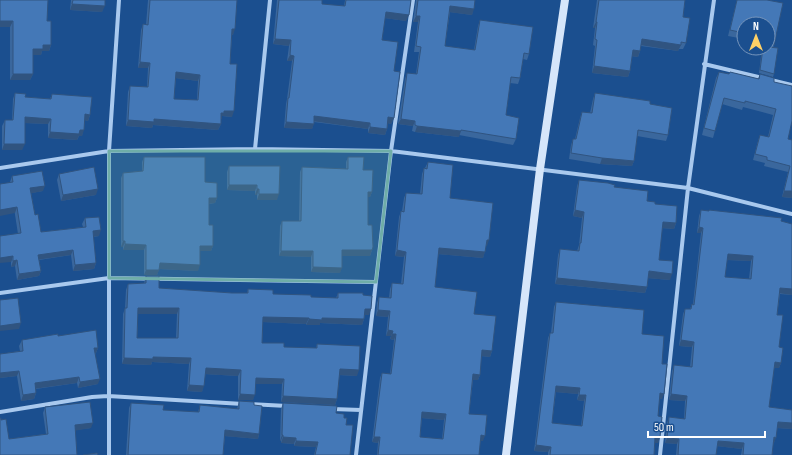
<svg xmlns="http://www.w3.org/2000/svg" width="792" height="455" font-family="'Sofia Sans Condensed',sans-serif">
<rect width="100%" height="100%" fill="#1b4f8f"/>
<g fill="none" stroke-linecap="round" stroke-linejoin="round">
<path stroke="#a9c9ee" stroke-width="4" d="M704,64L792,85
M255,149L270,0
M0,168L109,151L255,149L391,151L688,188L792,214
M0,293L109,278L376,282
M250,404L287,406
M332,409L361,410
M0,412L92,397L108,396L243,404
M109,455V151L119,0
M356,455L391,151L413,0
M660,455L688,188L714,0"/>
<path stroke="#d6e6fa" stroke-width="8" d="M506,455L540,169L565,0"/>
</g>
<path fill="#3a679d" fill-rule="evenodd" d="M0,0L47,21L51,45L49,51H42L41,55H33V74L30,80H10V27H0Z
M71,0H105L102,12L70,10Z
M148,0H237L233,35H232L230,64L232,117L222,116V119H221V124L218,130L153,125L152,128L126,126L128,92L130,86L147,87L148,68H138L141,30L143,24L146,25ZM176,78L198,81L197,100L174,99Z
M277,0H322V4L344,6L345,0H411L406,21L385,18L382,40L394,71V118L391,124L388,123L387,129L385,135L368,133V129L314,122L312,129L284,128L286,104L287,99L292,61H287L289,46L273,44Z
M416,0H475L472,15L450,12L445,46L474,50L478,26L480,20L529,54L527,60L523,59L520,78L518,84L510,83L506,115L516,139L513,145L459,135V137L415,132L412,131L413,126L398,124L405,79L407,73L416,74L419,52H414L418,22H413Z
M597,0H685L683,17L686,43L683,49H679L678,51L641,46L640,51L638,57L632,56L630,71L628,77L592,73L595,46L593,45L595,28H593Z
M737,0H767L774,45L773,48L774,74L773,77L759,73L762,48H761H768V24H744V39L728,36Z
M719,72L729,74L758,79L760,74L774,82L788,139L792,140V198L782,197L788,172L764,166L765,163L753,160L758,141L760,135L768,137L773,115L743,107L742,110L722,104L713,138L702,135L716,78Z
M15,93L25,97L50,99L52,94L90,115L88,121L85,120L82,136H79L77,140L48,138V124L25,123L22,150H2V126L5,120H12L13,99Z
M595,93L650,104L668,135L666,141L637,136L634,161L632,166L600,164L569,159L571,145L573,139H575L580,118L582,112L590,113L593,99Z
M144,157L205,182L217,198L215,203L209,204V225L213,246L211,251H200L198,271L159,269L157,275H144V250H123V247H121V178L123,173L142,171V162Z
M348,157L363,170L372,192L370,197H368V225L372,250L370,256H342L340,273L311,272V257L279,256L280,226L282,221H299L300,172L302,167L346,169V162Z
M428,162L450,198L487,246H486L483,258L438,254L435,287L474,314L492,351L490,357L481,356L480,375L478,380H473L469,414L483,441H480L479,455H377L378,443L372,442L380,378L382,373L390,374L394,340L390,339L391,336H386L388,317L376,316L377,303L379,297L389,298L390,289L392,283L401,284L404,257L395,256L399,217L401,211H402L404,198L406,193L420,194L422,174L424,168H425ZM422,418L444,420L442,439L420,437Z
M229,166L277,200H257V195H255V191L227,190V172Z
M59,174L96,195L61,201L57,180Z
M12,176L43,191L31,193L35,215L41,232L83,227L82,224L85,218L99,236L93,237L96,263L94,269L73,271L71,255L39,260L41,271L39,276L17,280L15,266L11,267V262L18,234L10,182Z
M579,180L614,187L647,201L655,204L676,223L674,229L662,228L659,260L670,280L648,278L647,287L645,293L555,284L558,255L560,249L577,251L579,245L582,218L573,216L577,186Z
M701,210L781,221L792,295L780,294L777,315L779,347L781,363L779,368H774L769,407L792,410V429L777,428L774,443H773L772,455H741L742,449L717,446L716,455H676L677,444L665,443L667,423L669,417L684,419L685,401L669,400L672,371L674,365L690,367L692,347L679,346L683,314L685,309H690L692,304H693L701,233H697L699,216ZM727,260L751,261L749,279L725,277Z
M146,276L159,288L232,293H247L248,289L273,294L311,297L336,298L338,293L363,295L369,315H365L364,319L362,325L320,323V325H306V324L263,322L262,343L284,347L316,348L317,344L357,376L339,375L337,399L335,405L281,402L282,384H255L253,400H238V376L205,374L202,392L187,391L189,364L152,362L151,365L122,364L123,314L125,308L126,290L128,284L144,283ZM138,314H177L176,338H137Z
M556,302L642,334L662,364V399H659L658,416L660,437L658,443H655L654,455H548V452L534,451L548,338L550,333H551L554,307ZM556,392L578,394L577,400L584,401L581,426L552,423Z
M58,336L98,348L96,353L95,354L98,384L78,388L77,383L36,389V393L34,399L21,401L17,376L0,378V354L20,351L19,346L22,340Z
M239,401L254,405L259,434L258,439L225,436L223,455H126L129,408L131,403L163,410L198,412L200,405L237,409Z
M283,403L336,413L344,418L346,425L350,455H314L316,447L294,446V444L281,443V441H280L281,409Z
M45,407L91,428L75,430L0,455L1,420L9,439L46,434L43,413Z"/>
<path fill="#305480" d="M72,4L105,6L102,12L70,10Z
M450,6L474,9L472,15L448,12Z
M386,12L409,15L406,21L384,18Z
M416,16H420L418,22H413Z
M0,21H13L10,27H0Z
M596,22H597L595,28H593Z
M232,29H235L233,35L230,34Z
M275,39L291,40L289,46L273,44Z
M642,39L681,45L678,51L640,45Z
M43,45H51L49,51H42L41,55H31L33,49Z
M633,50L640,51L638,57L630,56Z
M290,55L294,56L292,61H287Z
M140,62L150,63L148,68H138Z
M594,66L630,71L628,77L592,73Z
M176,72L200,75L198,81L174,78Z
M13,74H33L30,80H10Z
M224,111H234L232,117L222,116V119H219L221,113Z
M85,114L90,115L88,121L83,120Z
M314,116L370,123L368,129L312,121Z
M25,117L51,119L48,124L23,123Z
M388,117L394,118L391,124L386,123Z
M154,119L221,124L218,130L153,125L152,128L126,126L128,120Z
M401,119L415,121L413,126L398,124Z
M286,122L314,124L312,129L284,128Z
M417,126L461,131L459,137L415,132Z
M370,127L387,129L385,135L368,133Z
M80,130H84L82,136H79L77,140L48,138L50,132Z
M4,144H25L22,150H2Z
M602,158L634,161L632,166L600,164Z
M229,185H257L255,191L227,190Z
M45,186L43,191L28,194L30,188Z
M98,189L96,195L61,201L63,195Z
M257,189H259L257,195H255Z
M784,191H792V198L782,197Z
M368,192H372L370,197H366Z
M259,194H279L277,200H257Z
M209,198H217L215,203L207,204Z
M17,207L15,213L0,216V210Z
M575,210L584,212L582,218L573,216Z
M663,222L676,223L674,229L660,228Z
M699,227L703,228L701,233H697Z
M101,230L99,236L91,237L93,231Z
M487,240H489L487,246H484Z
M123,241H125L123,247H121Z
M125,244L146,245L144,250H123Z
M200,246H213L211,251H198Z
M439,248L485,252L483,258L437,254Z
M73,250L71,255L36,260L38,255Z
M342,250H372L370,256H340Z
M397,250L406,252L404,257L395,256Z
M281,251H313L311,257L279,256Z
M728,254L753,256L751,261L726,260Z
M13,256L11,262L0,263V258Z
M17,260L15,266L11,267L13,261Z
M96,263L94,269L73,271L75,265Z
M160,263L200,265L198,271L158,269Z
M313,267L342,268L340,273L311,272Z
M146,270H159L157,275H144Z
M41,271L39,276L17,280L19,274Z
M649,271L672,274L670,280L646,278Z
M557,278L647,287L645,293L555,284Z
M780,288L792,289V295L778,293Z
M138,308H179L177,314H136Z
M365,309H371L369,315H363Z
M378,310L390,311L388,317L376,316Z
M263,317L309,318L306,324L260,322Z
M322,318L364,319L362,325L320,323V325H306L309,319Z
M21,323L19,329L0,331V326Z
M388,330L393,331L391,336H386Z
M392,334H396L394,340L390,339Z
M681,340L694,342L692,347L679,346Z
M94,348H98L96,353L92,354Z
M482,350L492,351L490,357L480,356Z
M153,357L191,358L189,364L152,362L151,365L122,364L124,358Z
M775,362L781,363L779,368H773Z
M206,368L241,370L238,376L203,374Z
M340,369L359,370L357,376L338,375Z
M19,371L17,376L0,378V373Z
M473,374L480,375L478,380H471Z
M79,377L77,383L33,389L35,383Z
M256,378L284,379L282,384H254Z
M100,379L98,384L78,388L80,382Z
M189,385L204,386L202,392L187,391Z
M556,386L580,388L578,394L554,392Z
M36,393L34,399L21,401L23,395Z
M660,393L664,394L662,399H658Z
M240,394L255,395L253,400H238Z
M671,394L687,396L685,401L669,400Z
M579,395H586L584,401L577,400Z
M283,396L337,399L335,405L281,402Z
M422,412L446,414L444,420L420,418Z
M778,422L792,423V429L776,428Z
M93,423L91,428L73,431L75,425Z
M225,430L259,434L258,439L223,436Z
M282,435H283L281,441H280Z
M481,435L485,436L483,441H479Z
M283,437L296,438L294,444L281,443Z
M374,437H380L378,443L372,442Z
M655,437H660L658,443H653Z
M774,437L776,438L774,443H772Z
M667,438L679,439L677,444L665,443Z
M296,441L318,442L316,447L294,446Z
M718,441L744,443L742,449L716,446Z
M536,445L551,447L548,452L534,451Z"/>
<path fill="#4478b7" stroke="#305480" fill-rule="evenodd" d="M0,0H48L47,21H51V45H43V49H33V74H13V21H0Z
M73,0H105V6L72,4Z
M150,0H237L235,29H232L230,64H237L234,111H224V113H221V124L154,119V122L128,120L130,86L148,87L150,63L140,62L143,24L148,25ZM176,72L200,75L198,100L174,99Z
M279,0H322V4L345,6L346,0H411L409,15L386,12L382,40L398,42L394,71L400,72L394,118L388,117L387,129L370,127V123L314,116V124L286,122L288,98H289L294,56L290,55L291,40L275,39Z
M418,0H475L474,9L450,6L445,46L475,50L480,20L533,27L529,54L524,53L520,78L511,77L506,115L519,118L516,139L461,130V131L417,126L415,125V121L401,119L407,73L417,74L421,47L416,46L420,16H416Z
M599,0H685L683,17L690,18L686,43L681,42V45L642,39L640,51L633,50L630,71L594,66L597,40L595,39L597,22H596Z
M737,0H767L783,3L774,45L768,43V24H744V33L730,30Z
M768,47L778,48L774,74L760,70L763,48H768Z
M719,72L729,74L730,72L759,79L760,74L774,78V82L792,86V121L788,139L792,140V191H784L790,166L767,160V157L755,154L760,135L769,137L776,109L745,101V103L724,98L715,131L704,128Z
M15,93L26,94L25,97L51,99L52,94L92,97L90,115L85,114L84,130H80L79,134L50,132L51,119L25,117V144H4L5,120H13Z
M595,93L650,101V104L672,108L668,135L638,130L634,161L602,158L571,153L573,139H576L582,112L592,113Z
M144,157H205V182L217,183V198H209V225H213V246H200V265L160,263L159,270H146V245L125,244V241H123V173L143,171Z
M348,157H364L363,170H373L372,192H368V225H372L373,247L372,250H342V268L313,267V251H281L282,221H301L302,167L348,169Z
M428,162L453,165L450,198L493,203L489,240H487L485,252L439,248L435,287L477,292L474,314L496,316L492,351L482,350L480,375L473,374L469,414L487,415L485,436L481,435L479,455H378L380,437H374L382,373L391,374L396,334H392L393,331L388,330L390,311L378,310L379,297L391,298L392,283L403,284L406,252L397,250L401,211L404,212L406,193L422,194L424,168L427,169ZM422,412L446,414L443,439L420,437Z
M229,166H280L279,194H259V189H257V185H229Z
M94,167L98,189L63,195L59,174Z
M42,171L45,186L30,188L35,215L38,214L41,232L86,227L85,218L99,217L101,230L93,231L96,263L75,265L73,250L38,255L41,271L19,274L17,260L13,261V256L0,258V236L21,233L17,207L0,210V184L13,182L12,176Z
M579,180L608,183L615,185L614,187L648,191L647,201L655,202V204L677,206L676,223L663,222L659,260L673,261L672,274L649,271L647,287L557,278L560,249L579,251L580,243H581L584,212L575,210Z
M701,210L709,211V210L782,218L781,221L792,224V289L780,288L777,315H783L779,347L783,348L781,363L775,362L769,407L792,410V423L778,422L776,438L774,437L772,455H743L744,443L718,441L716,455H678L679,439L667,438L669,417L685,419L687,396L671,394L674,365L692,367L694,342L681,340L685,309H691L692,304L694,305L703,228L699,227ZM728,254L753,256L751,279L725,277Z
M146,276H159V288L232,293H248V289L273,290V294L311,295V297L338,298V293H363V295L372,296L371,309H365L364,319L322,318V320L309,319V318L263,317L262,343H284V347L317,348V344L360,346L359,370L340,369L337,399L283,396L284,379L256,378L255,395L240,394L241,370L206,368L204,386L189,385L191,358L153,357V359L124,358L125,308H127L128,284L146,283ZM138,308H179L178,338H137Z
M18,298L21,323L0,326V300Z
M556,302L644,310L642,334L664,336L662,364H667L664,394L660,393L658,416L662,417L660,437H655L654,455H550L551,447L536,445L550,333H553ZM556,386L580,388L579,395H586L582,426L552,423Z
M96,330L98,348H94L100,379L80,382L79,377L35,383L36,393L23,395L19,371L0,373V354L23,351L22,340L58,334V336Z
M239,401L254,402V405L262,406L259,434L225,430L223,455H128L131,403L164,405L163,410L199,412L200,405L239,409Z
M90,402L93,423L75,425L77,455H0V418H1V420L6,419L9,439L48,434L45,407Z
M283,403L337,406L336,413L344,414V418H347L346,425H353L350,455H315L318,442L296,441V438L283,437V435H282Z
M97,453L98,455H83Z"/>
<path fill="#6fada8" fill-opacity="0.2" stroke="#6fada8" stroke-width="3" stroke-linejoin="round" d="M109,151H391L376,282L109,278Z"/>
<g transform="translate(756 36)"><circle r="19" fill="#1b4f8f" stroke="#7695bc"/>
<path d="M0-3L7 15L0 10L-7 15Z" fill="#ffd166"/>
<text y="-6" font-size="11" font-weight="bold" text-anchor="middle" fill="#ffffff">N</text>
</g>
<path d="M648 431v6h117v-6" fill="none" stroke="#ffffff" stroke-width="2"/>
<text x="654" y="431" font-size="12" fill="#ffffff" stroke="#1b4f8f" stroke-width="3" paint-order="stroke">50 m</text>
</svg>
